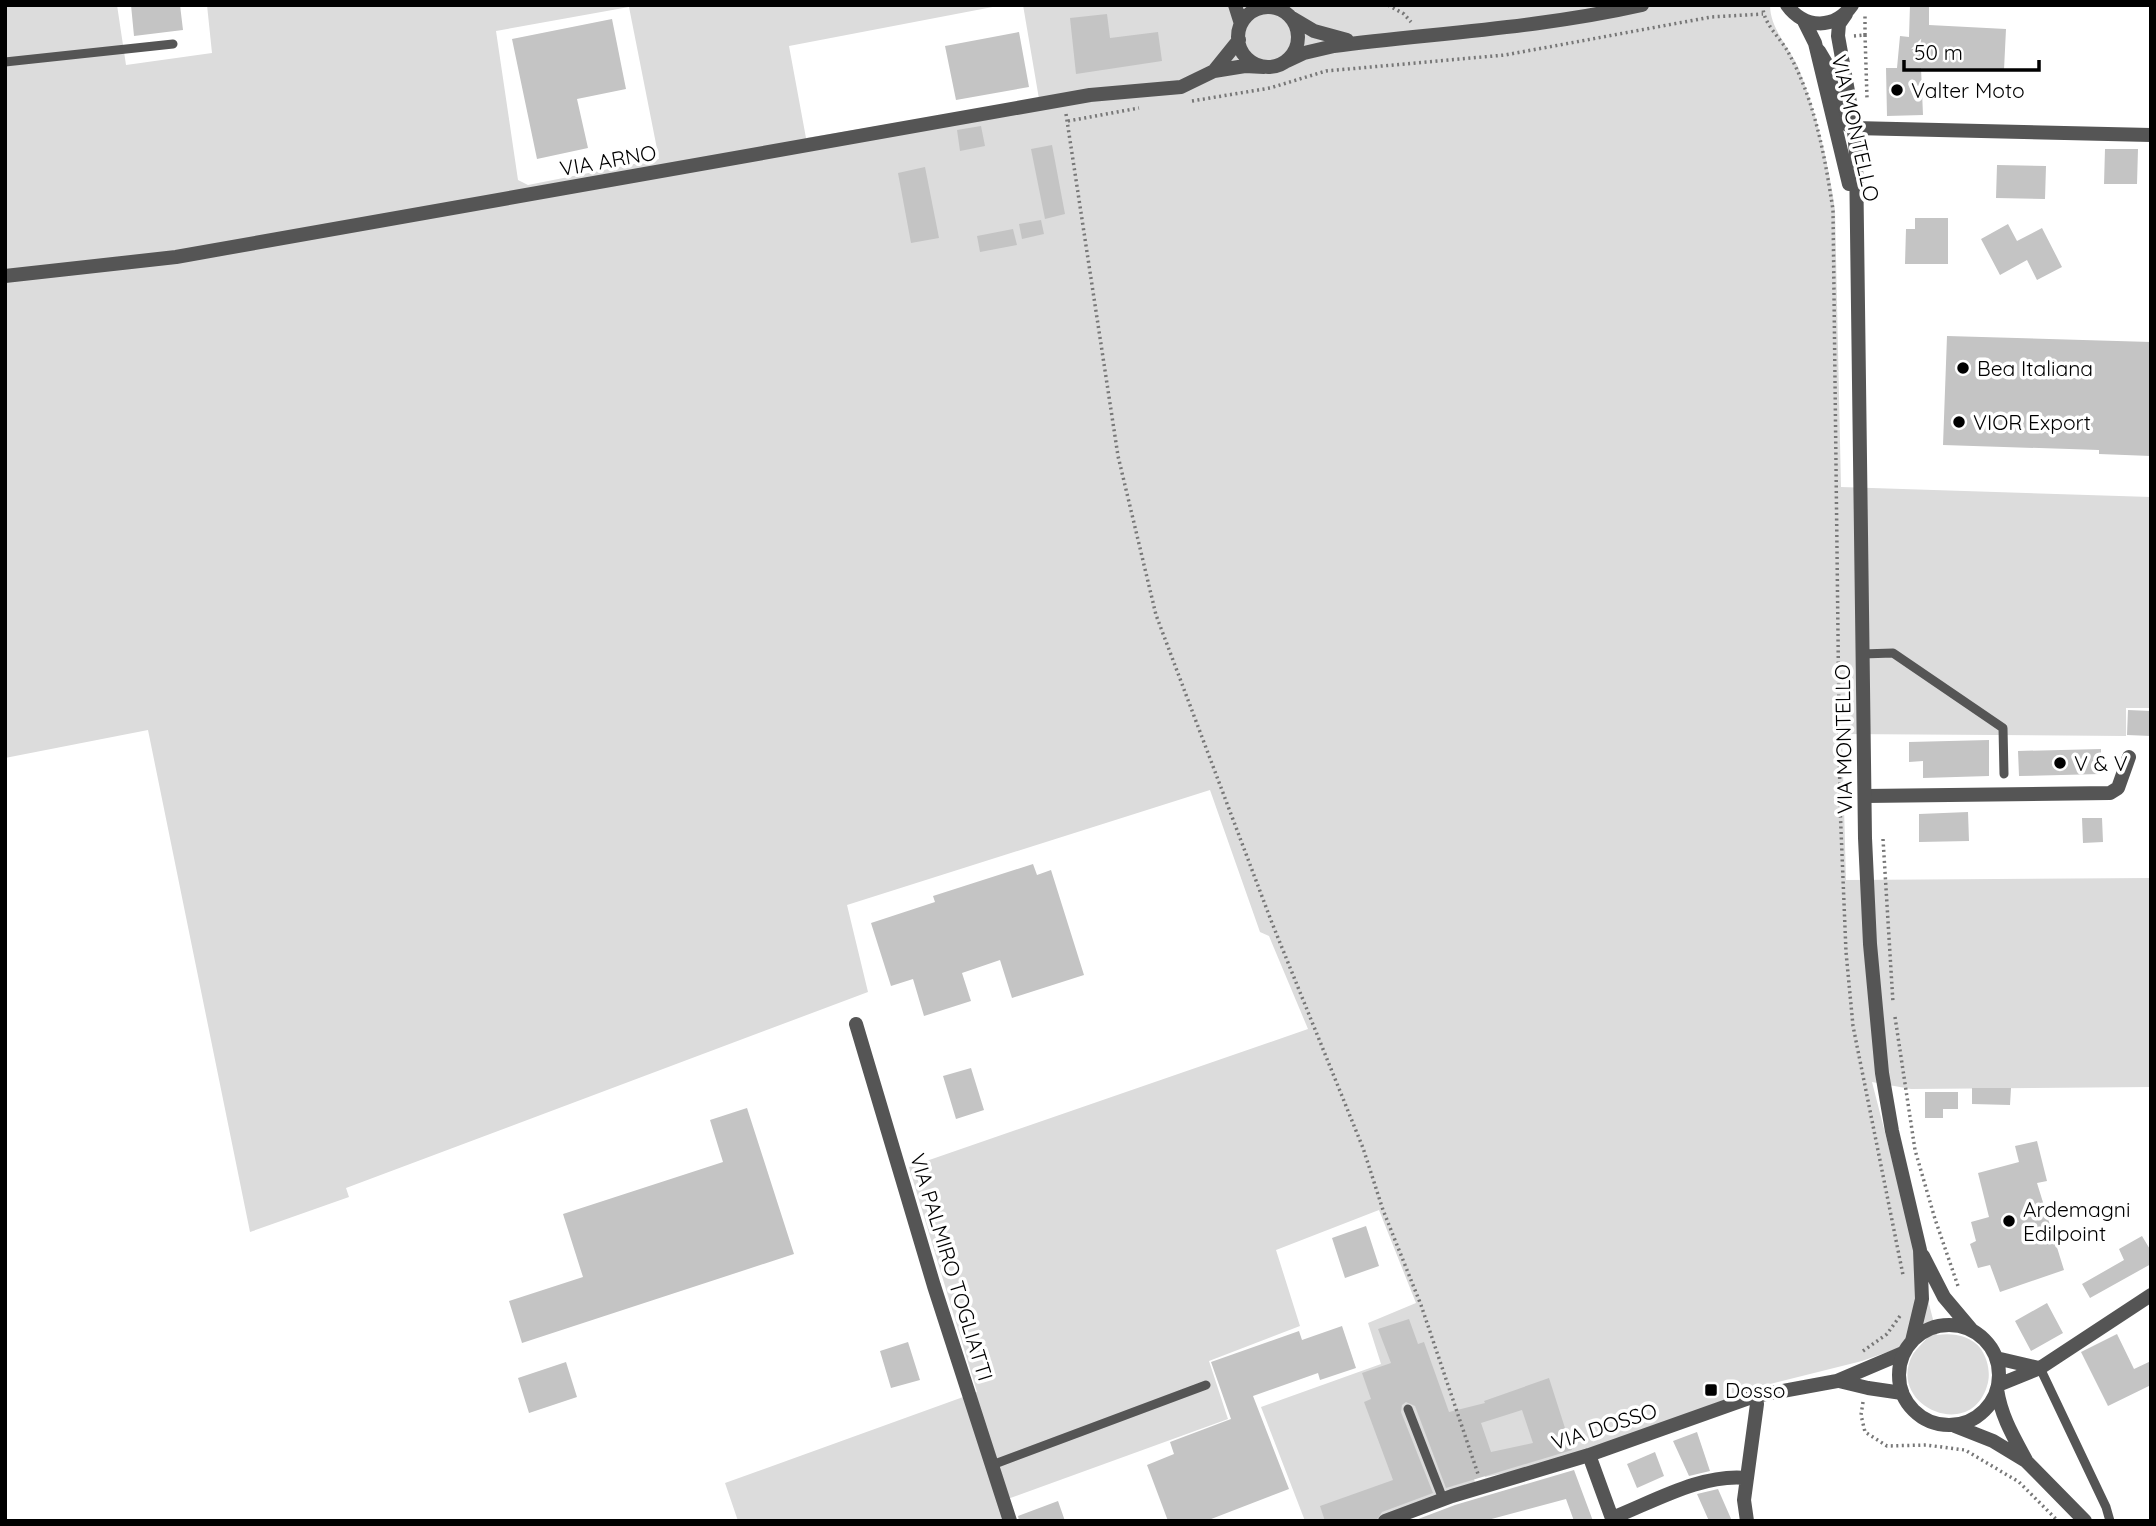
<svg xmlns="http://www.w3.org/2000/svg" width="2156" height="1526" font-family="Quicksand,sans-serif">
<rect width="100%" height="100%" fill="#fff"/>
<path fill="#dcdcdc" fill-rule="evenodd" d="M5,5H117L126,65L212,53L207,5H1003L789,46L806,138L1039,99L1023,5H1770C1770,29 1790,48 1799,69C1817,116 1828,160 1835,210L1841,487L2151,497V708H2126V736L1842,734L1846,880L2151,878V1087L1911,1089L1872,1082L1937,1335C1953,1333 1970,1335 1981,1349C1988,1360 1991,1374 1987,1386C1970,1443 1885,1405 1913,1354C1917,1348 1923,1343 1927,1338L1862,1361L1770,1384L1611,1442L1539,1466L1485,1477L1463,1410L1452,1413L1475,1482L1372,1521H1305L1261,1407L1381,1364L1368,1323L1416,1303L1379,1210L1276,1250L1300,1326L1209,1361L1228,1419L1002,1501L1008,1521H738L725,1483L977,1392L909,1167L1308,1029L1269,936L1260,932L1210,790L847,905L868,992L346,1188L349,1197L250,1232L148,730L5,758ZM629,7L659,159L528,185L518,180L496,31Z"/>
<path fill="#c4c4c4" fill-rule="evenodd" d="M131,5H180L183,30L134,36Z
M1910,5H1929V25L2006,29L2004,70L1921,68L1923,115L1887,116L1886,68H1897L1900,36L1909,37Z
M1107,14L1110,38L1158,32L1162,61L1076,74L1070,18Z
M612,19L626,89L577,99L588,148L537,159L512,39Z
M1019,32L1029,87L956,100L945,46Z
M981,126L985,146L960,151L957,130Z
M1052,145L1065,214L1045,219L1031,149Z
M2105,149H2138L2137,184H2104Z
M1997,165L2046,166L2045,199L1996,198Z
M925,167L939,238L911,243L898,173Z
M1915,218H1948V264H1905L1906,229H1915Z
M1041,220L1044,234L1022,239L1019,224Z
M2008,224L2017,241L2042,228L2062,267L2037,280L2027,260L2000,275L1981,239Z
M1013,229L1017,245L980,252L977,236Z
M1947,336L2151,342V456L2099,454V450L1943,445Z
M2128,710L2151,711V736L2127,735Z
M1989,740V776L1923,778V761L1909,762V742Z
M2101,749V774L2019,776L2018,751Z
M1968,812L1969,841L1919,842V814Z
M2082,818H2102L2103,842L2083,843Z
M1033,864L1037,875L1051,870L1084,975L1012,998L1000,960L962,973L971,1001L924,1016L913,979L891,986L871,923L935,902L933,896Z
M971,1068L984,1110L956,1119L943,1076Z
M1972,1088H2011L2010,1105L1972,1104Z
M1925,1092H1958V1109H1943V1118H1925Z
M747,1108L794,1254L522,1343L509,1301L583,1277L563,1214L723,1162L710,1120Z
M2037,1141L2047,1181L2037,1183L2064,1270L2000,1292L1990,1265L1978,1268L1970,1244L1976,1241L1971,1222L1989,1217L1978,1173L2019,1162L2015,1146Z
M1366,1226L1379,1266L1345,1278L1332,1238Z
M2142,1236L2151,1251V1264L2090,1298L2082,1284L2124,1260L2119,1249Z
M2047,1303L2063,1333L2031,1351L2015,1321Z
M1409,1319L1418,1344L1424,1342L1449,1412L1485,1403L1484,1401L1549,1378L1572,1450L1446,1488L1415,1406L1406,1402L1402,1405L1401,1412L1433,1493L1382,1512L1376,1521H1325L1320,1506L1393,1480L1364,1402L1371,1399L1362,1373L1391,1363L1378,1329ZM1522,1410L1533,1443L1491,1452L1481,1423Z
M1342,1326L1356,1368L1320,1380L1318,1373L1253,1396L1289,1489L1206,1521H1168L1147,1465L1174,1454L1170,1442L1231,1419L1211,1362L1299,1331L1302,1340Z
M2117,1334L2134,1369L2151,1361V1385L2108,1406L2081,1352Z
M908,1342L920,1380L891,1388L880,1351Z
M566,1362L577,1397L529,1413L518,1378Z
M1697,1432L1710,1471L1689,1476L1673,1441Z
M1655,1452L1664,1476L1637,1488L1627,1464Z
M1574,1470L1593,1521H1574L1566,1499L1484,1521H1413L1455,1505Z
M1718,1489L1732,1521H1709L1697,1494Z
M1058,1501L1065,1521H1019L1018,1516Z"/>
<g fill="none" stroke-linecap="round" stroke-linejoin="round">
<path stroke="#777" stroke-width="3.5" stroke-dasharray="2 3.5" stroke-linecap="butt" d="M1388,5L1404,14L1411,22
M1763,5C1762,23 1780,37 1788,52C1815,100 1825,157 1833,210L1840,805L1846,952L1853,1026L1903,1275
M1865,35V13
M1854,36L1865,35L1867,98
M1192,101L1270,88L1326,71L1505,55L1711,17L1763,14
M1066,114L1118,456L1156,615L1272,923L1363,1148L1383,1210L1421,1305L1478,1474
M1068,121L1139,108
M1883,839L1893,1003
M1895,1017L1915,1150L1935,1219L1958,1286
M1863,1351L1887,1334L1900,1316
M1863,1402L1861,1415L1865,1432L1887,1446L1926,1445L1965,1450L2019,1482L2058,1521"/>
<path stroke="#555" stroke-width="9" d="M5,62L173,44
M1862,654L1893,653L2003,728L2004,774
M2040,1368L2106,1507L2110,1521
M1408,1409L1443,1499
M992,1465L1206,1385"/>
<path stroke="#555" stroke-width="14" d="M1235,5L1241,24
M1238 37a30 30 0 1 1 60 0a30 30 0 1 1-60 0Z
M1292,18L1314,31L1347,40
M1819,51L1835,78L1846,124L1854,128L2151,135
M1287,61L1304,53L1334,46C1437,33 1540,28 1642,5
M1214,71L1239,40
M5,276L176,257L1090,95L1181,87L1214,71L1245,66L1264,67
M1865,796L2110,793L2118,788L2129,757
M856,1024L934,1286L1010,1521
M1839,1381L1868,1388L1902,1393
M1589,1455L1613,1521
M1612,1518C1653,1502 1702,1473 1747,1478
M1385,1521L1452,1496L1589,1455L1755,1396L1837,1381L1903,1353
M1747,1521L1744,1500L1757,1404L1755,1396"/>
<path stroke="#555" stroke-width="14" d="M1787,5C1804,29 1835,30 1852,5
M1846,14L1839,24L1838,36L1853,119L1856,154L1865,838L1870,944L1882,1073L1892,1131L1920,1250L1922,1299L1912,1341
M1804,21L1815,43L1849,184
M1923,1256L1944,1297L1971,1329
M1899 1375a50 50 0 1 1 100 0a50 50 0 1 1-100 0Z
M1996,1358L2039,1368
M1998,1385L2040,1368L2151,1295
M1997,1389C2001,1416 2013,1436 2026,1460
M1955,1426L1993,1441L2026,1461L2085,1521"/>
</g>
<g fill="#000" stroke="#fff" stroke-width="2.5">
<circle cx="1897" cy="90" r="7"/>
<circle cx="1963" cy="368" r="7"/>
<circle cx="1959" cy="422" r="7"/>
<circle cx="2060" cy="763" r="7"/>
<circle cx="2009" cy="1221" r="7"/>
<rect x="1704" y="1383" width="14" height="14" rx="3.5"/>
</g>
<g text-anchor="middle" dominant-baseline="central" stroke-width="7" stroke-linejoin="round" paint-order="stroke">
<g font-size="21" fill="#000" stroke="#fff" text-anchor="start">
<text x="1911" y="90">Valter Moto</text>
<text x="1977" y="368">Bea Italiana</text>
<text x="1973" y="422">VIOR Export</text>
<text x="2074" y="763">V &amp; V</text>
<text x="2023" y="1209">Ardemagni<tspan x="2023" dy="24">Edilpoint</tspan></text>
<text x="1725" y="1390">Dosso</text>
</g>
<g font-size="21" fill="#000" stroke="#fff">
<text transform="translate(1856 128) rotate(77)">VIA MONTELLO</text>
<text transform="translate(608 160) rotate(-10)">VIA ARNO</text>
<text transform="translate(1843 739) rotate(-91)">VIA MONTELLO</text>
<text transform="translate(952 1267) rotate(73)">VIA PALMIRO TOGLIATTI</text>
<text transform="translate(1604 1426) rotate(-18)">VIA DOSSO</text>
</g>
</g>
<rect width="2156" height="1526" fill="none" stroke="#000000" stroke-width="14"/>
<path d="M1904 60v10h135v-10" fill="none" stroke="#000000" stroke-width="3.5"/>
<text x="1914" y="60" font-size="21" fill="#000000" stroke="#ffffff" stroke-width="5" paint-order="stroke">50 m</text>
</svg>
